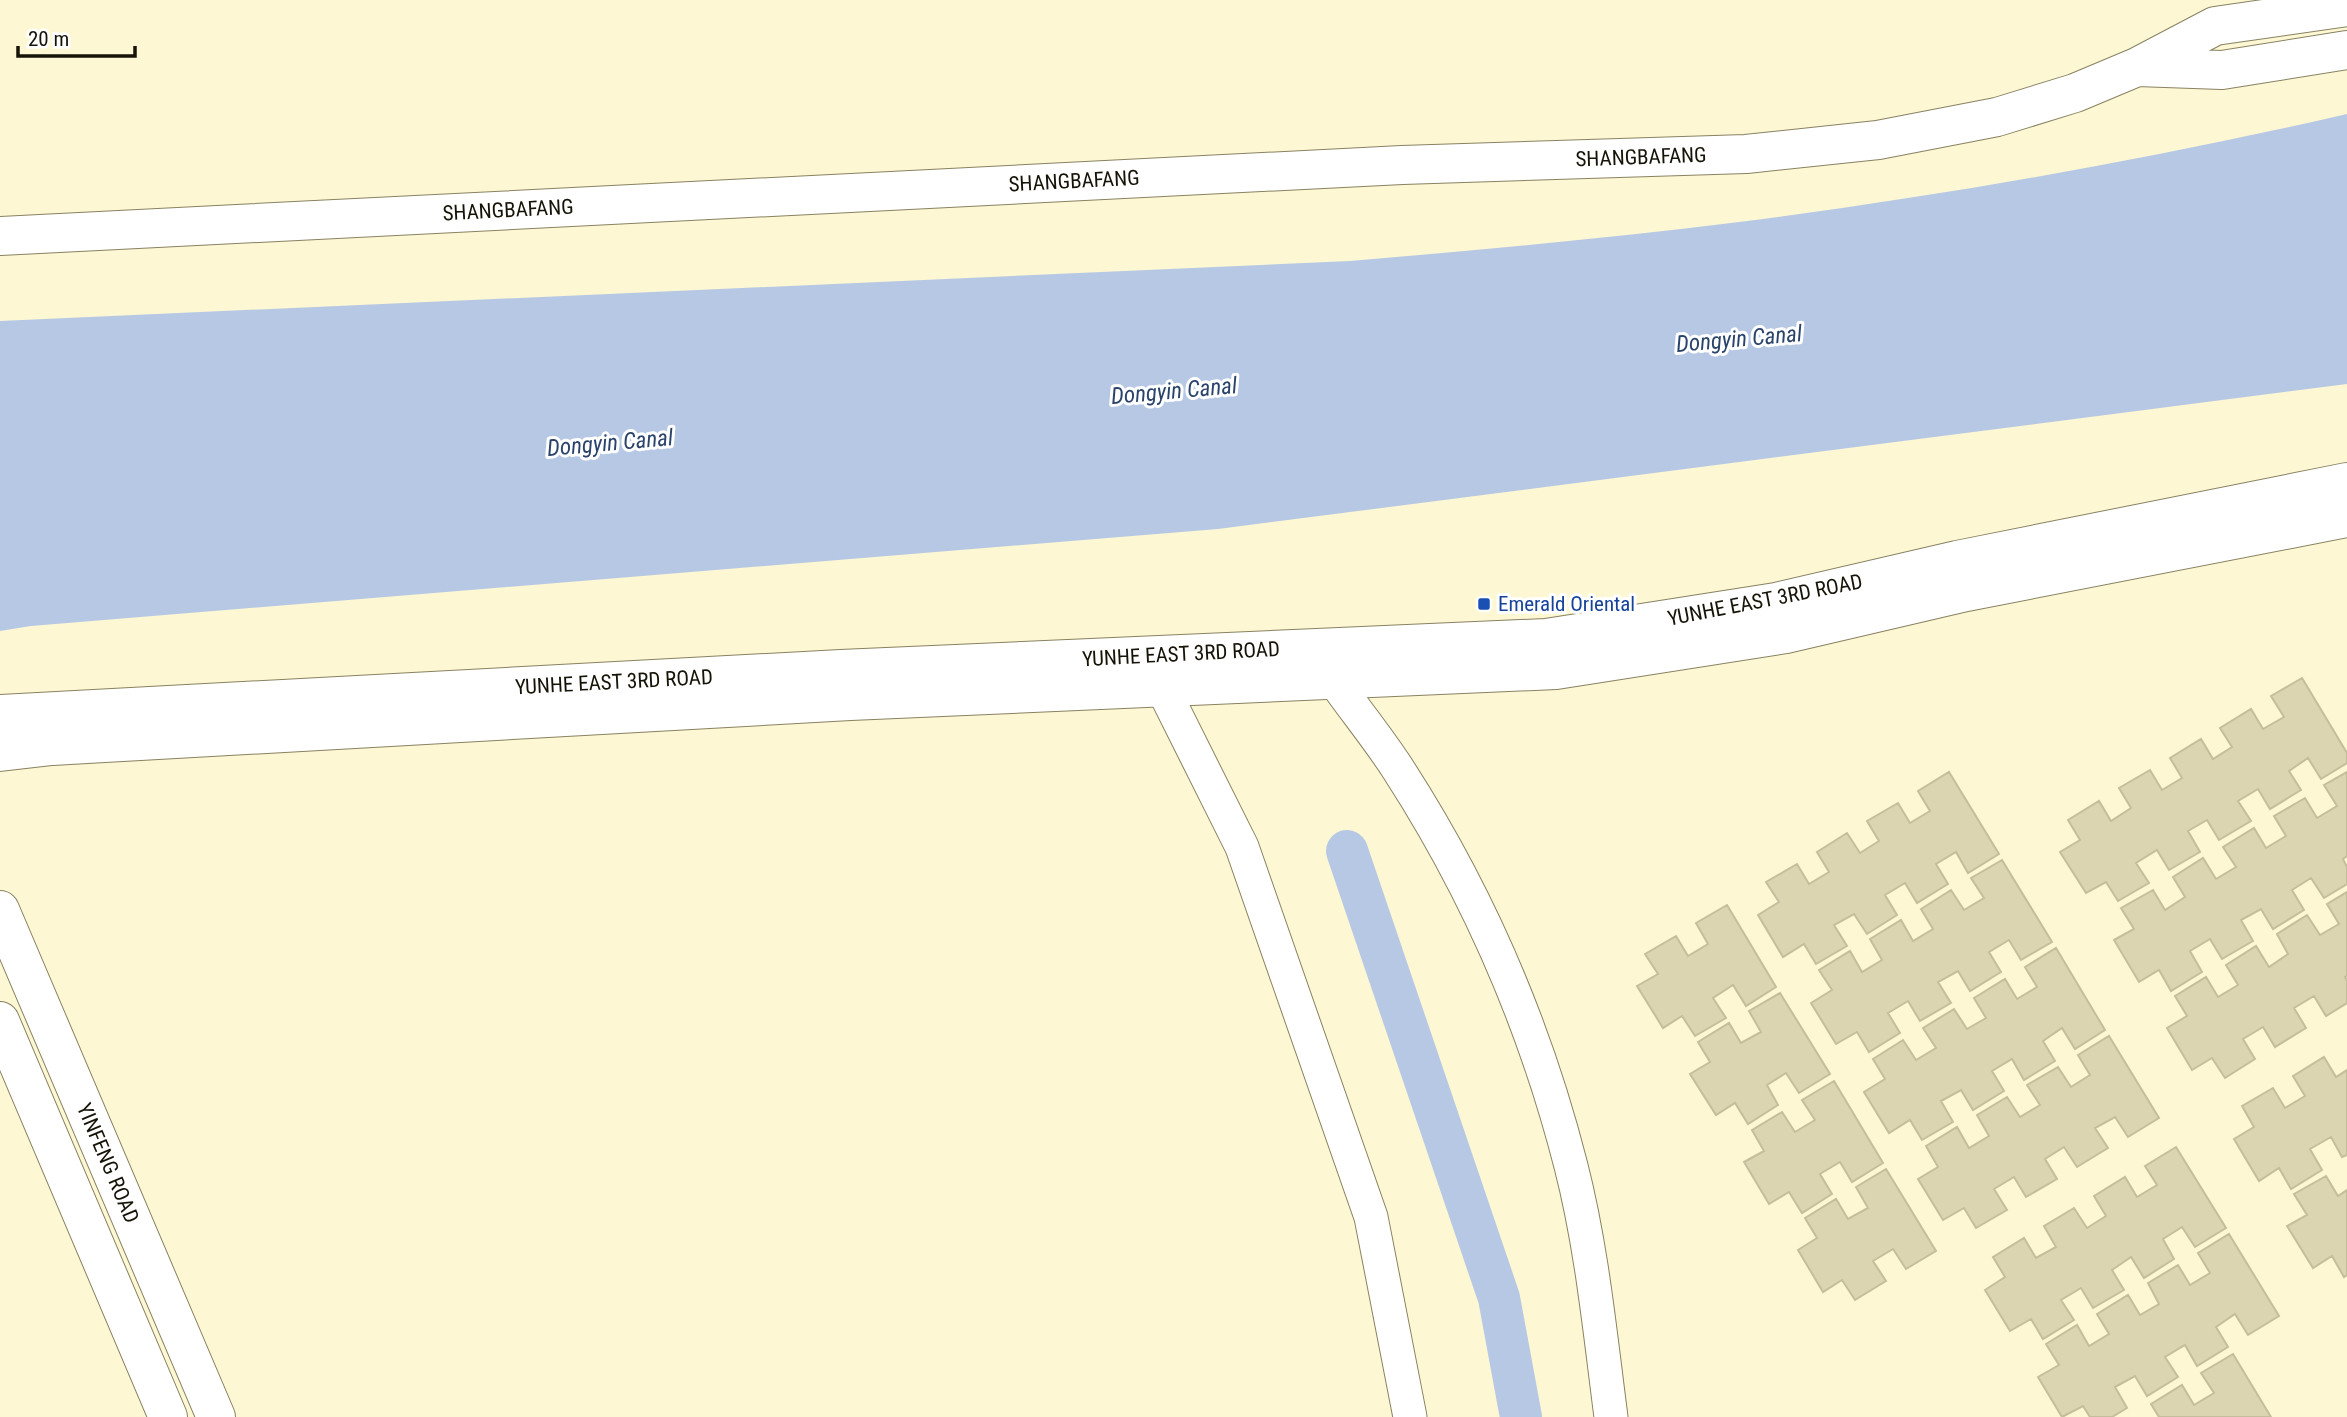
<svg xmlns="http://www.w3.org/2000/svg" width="2347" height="1417" font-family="'Roboto Condensed',sans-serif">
<rect width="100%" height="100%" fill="#fdf7d3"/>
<path fill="#b6c8e4" d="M2347,114V384L1218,529L31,626L0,631V321L1350,261C1480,250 1610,238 1739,222C1943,196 2147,160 2347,114Z"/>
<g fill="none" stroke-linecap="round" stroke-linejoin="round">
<path stroke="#b6c8e4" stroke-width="42" d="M1347,851L1499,1298L1521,1417"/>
</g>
<path fill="#dcd5b2" stroke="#c4be9c" stroke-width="2" d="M2302,678L2347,753V763L2321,779L2308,758L2289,771L2301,790L2270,809L2258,789L2238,801L2251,821L2219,840L2207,820L2188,831L2200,852L2169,870L2157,850L2136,863L2149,883L2118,901L2106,882L2086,893L2060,852L2080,840L2068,820L2099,801L2111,821L2131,808L2119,788L2150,770L2162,790L2182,778L2170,758L2201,739L2213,759L2232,747L2220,728L2251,709L2263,729L2284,717L2271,696Z
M1949,772L1999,854L1968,873L1956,852L1936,864L1948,884L1917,903L1905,883L1885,895L1897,915L1867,934L1854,914L1834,925L1847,946L1816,964L1804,944L1783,957L1758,915L1779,902L1766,882L1797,864L1809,884L1829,872L1817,852L1847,833L1860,853L1879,841L1867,821L1898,803L1910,823L1930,811L1918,791Z
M2347,772V856L2343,859L2347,867V884L2324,898L2311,878L2292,890L2304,910L2273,929L2261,909L2241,920L2253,941L2222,959L2210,939L2190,951L2202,972L2171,991L2159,970L2139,982L2114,940L2134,929L2121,908L2153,890L2165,910L2185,897L2173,877L2203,858L2216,879L2236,867L2223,847L2254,828L2266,848L2286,836L2274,816L2305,798L2317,818L2337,806L2324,785Z
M2002,860L2052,942L2021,960L2009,940L1989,952L2001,972L1970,991L1958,971L1938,982L1951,1003L1920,1021L1908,1001L1888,1013L1900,1033L1869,1052L1857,1032L1836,1044L1811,1003L1832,990L1819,970L1850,951L1862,972L1882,960L1870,939L1901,920L1913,941L1933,929L1921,909L1951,890L1964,910L1984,898L1971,878Z
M2347,892V976L2345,977L2347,981V1003L2326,1016L2314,996L2294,1008L2306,1028L2275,1047L2263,1027L2243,1039L2255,1059L2225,1078L2212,1058L2192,1070L2167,1028L2187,1016L2175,996L2206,977L2218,997L2238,985L2226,965L2256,946L2269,967L2288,954L2277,934L2307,915L2320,935L2339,924L2327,904Z
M1727,905L1776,987L1746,1006L1733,985L1713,998L1726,1018L1695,1036L1682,1016L1663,1028L1637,986L1658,974L1645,954L1676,936L1688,956L1708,944L1696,923Z
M2056,948L2105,1030L2075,1049L2062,1028L2043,1041L2055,1061L2024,1080L2012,1059L1992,1071L2004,1091L1973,1110L1961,1090L1941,1101L1953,1122L1922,1140L1910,1120L1889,1133L1864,1092L1885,1079L1873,1059L1903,1040L1916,1060L1936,1048L1923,1028L1954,1009L1967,1029L1986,1018L1974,998L2005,979L2017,999L2037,987L2025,967Z
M1780,993L1830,1074L1799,1093L1786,1073L1767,1085L1778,1105L1748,1124L1735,1103L1716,1115L1690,1074L1710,1062L1698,1042L1729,1023L1741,1043L1761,1032L1749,1011Z
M2109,1036L2159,1118L2128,1137L2115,1117L2095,1128L2108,1148L2077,1167L2064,1147L2045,1159L2057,1179L2026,1197L2014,1177L1994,1189L2007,1210L1976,1228L1964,1208L1943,1220L1918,1179L1938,1167L1926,1146L1957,1127L1969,1148L1989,1136L1977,1115L2007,1097L2020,1117L2040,1105L2027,1085L2058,1067L2071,1087L2090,1075L2078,1055Z
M2324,1057L2336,1077L2347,1070V1155L2342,1157L2331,1137L2310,1149L2322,1170L2291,1189L2279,1168L2259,1181L2234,1139L2254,1127L2242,1106L2273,1088L2285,1108L2305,1096L2293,1076Z
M1834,1081L1883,1163L1852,1182L1840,1162L1820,1174L1832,1194L1802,1213L1789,1192L1769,1204L1744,1162L1764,1151L1752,1130L1782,1112L1795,1132L1815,1120L1802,1100Z
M2176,1147L2226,1228L2195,1247L2182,1227L2163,1239L2174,1259L2144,1278L2131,1257L2112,1270L2124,1290L2093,1308L2081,1288L2061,1300L2074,1320L2043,1339L2031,1319L2010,1331L1985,1290L2005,1277L1993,1257L2024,1238L2036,1258L2056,1247L2044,1226L2074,1208L2087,1228L2106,1216L2094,1196L2125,1177L2137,1197L2157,1185L2145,1166Z
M1886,1169L1936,1251L1906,1269L1893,1249L1873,1261L1886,1281L1855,1300L1842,1280L1823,1292L1798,1250L1817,1238L1805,1218L1836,1199L1848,1219L1868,1208L1856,1187Z
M2326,1176L2338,1196L2347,1190V1275L2344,1277L2332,1256L2313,1268L2287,1226L2307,1215L2294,1194Z
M2229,1234L2279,1316L2248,1335L2235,1314L2216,1327L2228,1347L2197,1366L2185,1345L2165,1357L2178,1377L2147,1396L2135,1376L2115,1387L2127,1408L2112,1417H2090L2083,1406L2062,1417L2038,1377L2059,1365L2046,1344L2077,1325L2089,1346L2109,1334L2097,1314L2128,1295L2140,1315L2159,1304L2148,1283L2178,1265L2190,1285L2210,1273L2198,1253Z
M2233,1354L2271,1417H2159L2151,1404L2182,1385L2194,1405L2214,1393L2201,1373Z"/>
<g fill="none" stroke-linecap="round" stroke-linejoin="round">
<defs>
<path id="street" d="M1151,665L1242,847L1371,1217L1410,1417
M1333,679C1354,709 1378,738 1398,769C1477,891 1535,1025 1571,1166C1592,1248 1600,1333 1611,1417"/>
<path id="secondary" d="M2347,7L2215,26L2137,67L2222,70L2347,50
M0,236L1402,165L1746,154L1878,140L1997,117L2075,93L2137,67
M0,714L841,669L1546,638L1776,602L1957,560L2347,482
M0,752L52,746L850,701L1556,670L1786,634L1966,592L2347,518
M0,910L216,1417
M0,1021L168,1417"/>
</defs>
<use href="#street" stroke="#888262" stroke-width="35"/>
<use href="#secondary" stroke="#888262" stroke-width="40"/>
<use href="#street" stroke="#fff" stroke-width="33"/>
<use href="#secondary" stroke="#fff" stroke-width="38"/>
</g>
<rect fill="#1a4fb4" stroke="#fff" stroke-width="2.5" x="1477" y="597" width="14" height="14" rx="3.5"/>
<g text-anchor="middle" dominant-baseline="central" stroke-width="6" stroke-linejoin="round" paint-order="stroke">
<g font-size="21" fill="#161307" stroke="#fff">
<text transform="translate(1641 157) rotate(-2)">SHANGBAFANG</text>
<text transform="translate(1074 181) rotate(-3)">SHANGBAFANG</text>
<text transform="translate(508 210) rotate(-3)">SHANGBAFANG</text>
<text transform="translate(1765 600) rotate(-11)">YUNHE EAST 3RD ROAD</text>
<text transform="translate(1181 654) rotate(-3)">YUNHE EAST 3RD ROAD</text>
<text transform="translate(614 682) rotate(-3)">YUNHE EAST 3RD ROAD</text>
<text transform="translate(108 1163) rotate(67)">YINFENG ROAD</text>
</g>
<g font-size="21" fill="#164399" stroke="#fff" text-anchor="start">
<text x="1498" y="604">Emerald Oriental</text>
</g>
<g font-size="23" font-style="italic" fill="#2a436a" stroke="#fff">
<text transform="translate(1739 339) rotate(-5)">Dongyin Canal</text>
<text transform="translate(1174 391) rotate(-5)">Dongyin Canal</text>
<text transform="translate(610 443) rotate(-5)">Dongyin Canal</text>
</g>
</g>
<path d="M18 46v10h117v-10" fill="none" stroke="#161307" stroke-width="3.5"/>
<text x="28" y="46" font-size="21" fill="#161307" stroke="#ffffff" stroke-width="5" paint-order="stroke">20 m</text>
</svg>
